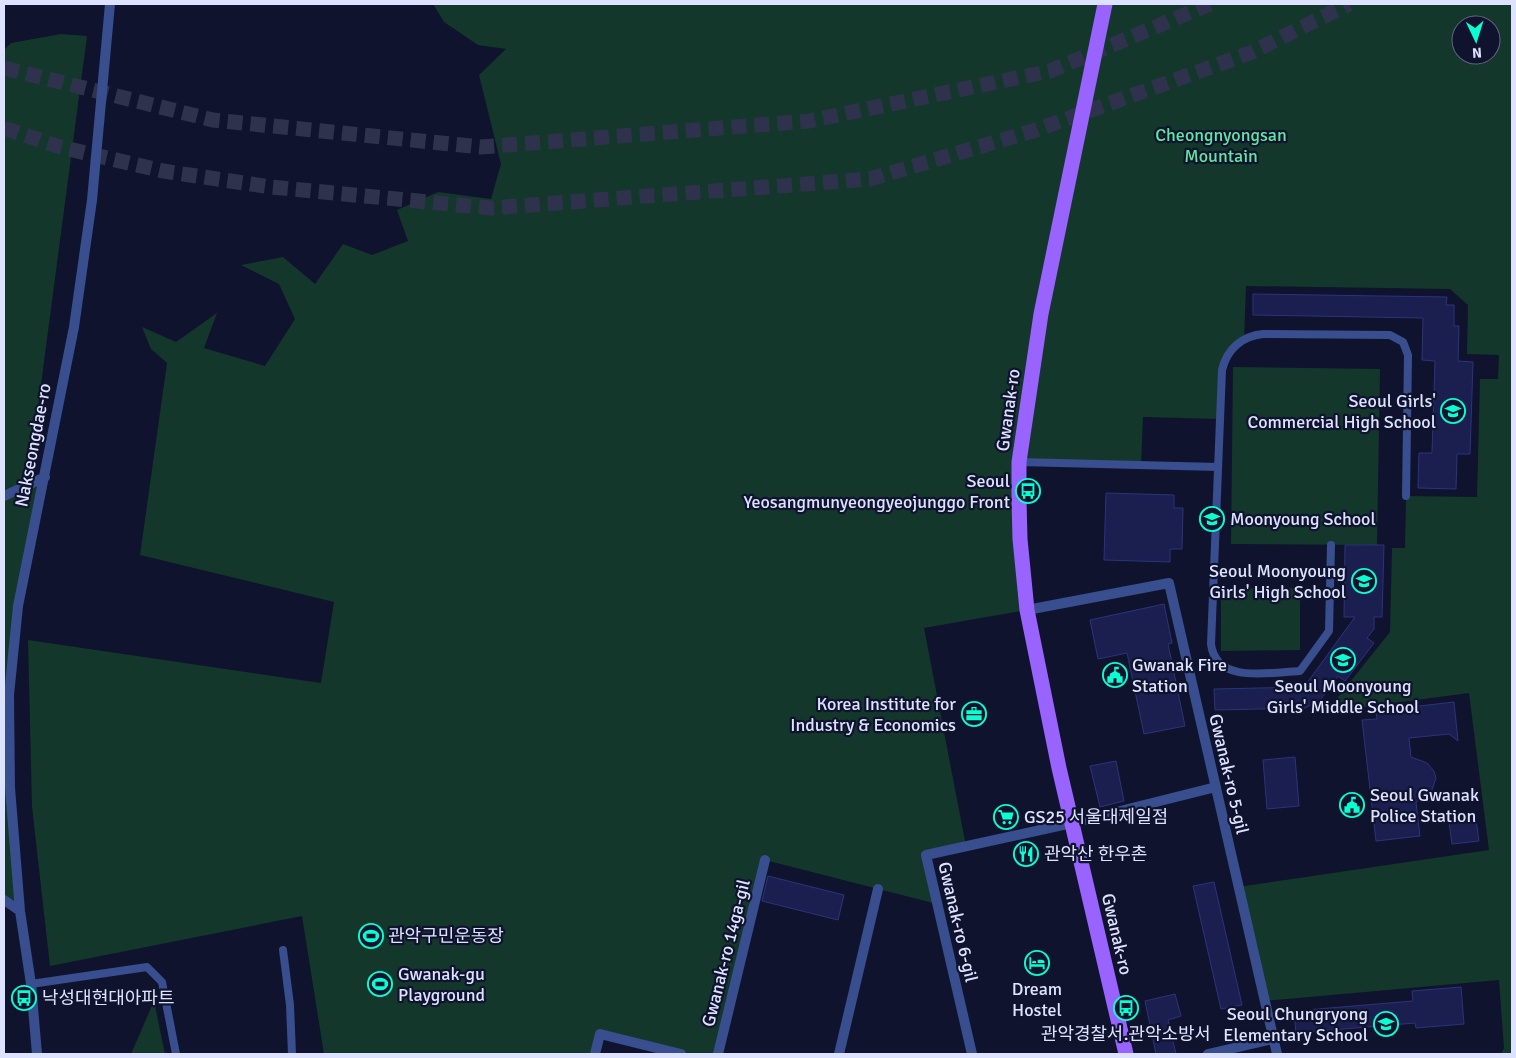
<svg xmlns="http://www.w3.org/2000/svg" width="1516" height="1058" font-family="Signika,'Noto Sans KR',sans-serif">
<rect width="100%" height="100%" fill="#10132d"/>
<path fill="#13372b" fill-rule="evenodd" d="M433,4H1512V1054H1501L1504,1048L1499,980L1264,1001L1238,887L1489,850L1469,693L1326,712L1390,632L1392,548H1405L1406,496L1477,497L1480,379H1498L1499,355L1467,354L1468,305L1450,289L1246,286L1244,339L1227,357L1220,419L1143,417L1141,465L1019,462L1027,610L924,628L966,846L926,855L937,904L765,860L718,1054H681L600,1034L595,1054H324L302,916L50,966L32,807L28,640L321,683L334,602L140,555L167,363L151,349L142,327L176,342L217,313L204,348L265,366L295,319L279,284L241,265L283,257L315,284L343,244L372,255L408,241L397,210L438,192L491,199L501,164L479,75L506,49L478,45L444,22ZM1461,25H1491V55H1461Z
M61,34L87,36L28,483L45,477L31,535L9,695L20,911L4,900V50L11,43Z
M1233,367L1380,369L1377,545L1231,544Z
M1300,588V650L1221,651V589Z
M154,1001L165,1054H131Z"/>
<path fill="#1b1f4f" stroke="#2c337c" d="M1253,294L1447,297L1446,305H1454V326H1459L1458,361L1473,362L1470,454H1457L1456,489L1418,488L1419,453H1432L1435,361L1422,360L1423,318L1253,315Z
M1106,493L1174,495V508H1183L1182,549H1170V562L1104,560Z
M1345,545H1384L1382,617H1374V629L1367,638L1374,643L1345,681L1338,676L1321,699L1305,708L1215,710L1214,689L1304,687L1355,617H1344Z
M1164,604L1172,643L1168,644L1185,726L1144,734L1127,653L1098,659L1090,620Z
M1454,702L1458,741L1449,734L1409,738L1411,757L1427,763L1434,771L1436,778L1431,793L1416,802L1420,836L1376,841L1362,720L1377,719L1376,711Z
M1295,757L1299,806L1267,809L1263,760Z
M1116,761L1124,801L1100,807L1090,766Z
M1475,812L1479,841L1452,844L1448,815Z
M768,876L844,895L838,920L762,901Z
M1214,882L1242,1005L1221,1009L1193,886Z
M1461,987L1464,1024L1416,1028L1415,1023L1296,1033L1294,1011L1413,1001L1412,991Z
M1175,994L1181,1016L1168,1020L1176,1054H1156L1145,1001Z"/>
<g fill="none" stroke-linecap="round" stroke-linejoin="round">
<path stroke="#2f324c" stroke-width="15" stroke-dasharray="15 8" stroke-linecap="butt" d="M4,68L213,120L481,147L809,121L1050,71L1210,4
M4,128L60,147L163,171L271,187L491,208L870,179L1036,130L1250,53L1349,4"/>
<path stroke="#394e8e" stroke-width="8" d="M1019,462L1218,467
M1331,545L1329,631L1300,671C1271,672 1216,685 1211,644L1222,370C1227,349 1242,336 1263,334L1390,335L1403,342L1408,355L1406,496
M283,950L290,1005L292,1054
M31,984L147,967L162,982L176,1054"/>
<path stroke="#394e8e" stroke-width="10" d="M4,496L45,477
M1027,610L1169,583L1277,1054
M4,900L20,911
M37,1054L31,984L20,911L10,788L9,695L18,606L74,327L92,200L110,4
M595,1054L600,1034L681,1054
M718,1054L765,860
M839,1054L878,889
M972,1054L926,855L1072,823L1216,787
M1208,1054L1273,1039"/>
<path stroke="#9863ff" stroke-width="15" d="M1105,4L1041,314L1019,462V500L1020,539L1027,610L1059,768L1126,1054"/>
</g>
<defs>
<symbol id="school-ring" viewBox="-11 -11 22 22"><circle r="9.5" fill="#10132d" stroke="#08ffd2" stroke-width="1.5"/><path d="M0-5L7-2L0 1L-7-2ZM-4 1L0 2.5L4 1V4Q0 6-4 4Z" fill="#08ffd2"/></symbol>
<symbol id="bus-ring" viewBox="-11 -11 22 22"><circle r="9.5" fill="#10132d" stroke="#08ffd2" stroke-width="1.5"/><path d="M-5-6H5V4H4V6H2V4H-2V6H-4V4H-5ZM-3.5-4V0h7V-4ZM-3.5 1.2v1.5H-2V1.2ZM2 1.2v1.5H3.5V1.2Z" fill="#08ffd2"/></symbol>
<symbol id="civic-ring" viewBox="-11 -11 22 22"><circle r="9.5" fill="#10132d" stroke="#08ffd2" stroke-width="1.5"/><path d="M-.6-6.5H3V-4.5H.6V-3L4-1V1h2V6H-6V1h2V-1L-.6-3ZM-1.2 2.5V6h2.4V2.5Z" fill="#08ffd2"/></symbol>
<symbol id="office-ring" viewBox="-11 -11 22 22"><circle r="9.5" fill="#10132d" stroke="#08ffd2" stroke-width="1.5"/><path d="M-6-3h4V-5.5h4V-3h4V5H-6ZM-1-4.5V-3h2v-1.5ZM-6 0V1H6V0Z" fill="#08ffd2"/></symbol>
<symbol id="supermarket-ring" viewBox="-11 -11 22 22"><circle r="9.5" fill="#10132d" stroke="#08ffd2" stroke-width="1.5"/><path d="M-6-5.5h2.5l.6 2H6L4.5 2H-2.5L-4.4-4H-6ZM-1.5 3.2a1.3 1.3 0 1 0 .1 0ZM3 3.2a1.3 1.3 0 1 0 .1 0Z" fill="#08ffd2"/></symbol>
<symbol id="restaurant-ring" viewBox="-11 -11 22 22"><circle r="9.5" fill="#10132d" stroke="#08ffd2" stroke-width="1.5"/><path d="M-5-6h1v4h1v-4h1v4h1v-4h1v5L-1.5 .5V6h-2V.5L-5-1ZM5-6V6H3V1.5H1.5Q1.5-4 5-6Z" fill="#08ffd2"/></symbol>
<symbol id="stadium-ring" viewBox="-11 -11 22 22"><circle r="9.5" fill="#10132d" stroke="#08ffd2" stroke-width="1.5"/><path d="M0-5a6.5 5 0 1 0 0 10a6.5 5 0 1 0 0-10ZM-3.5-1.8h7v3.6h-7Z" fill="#08ffd2"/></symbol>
<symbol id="hotel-ring" viewBox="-11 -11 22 22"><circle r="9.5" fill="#10132d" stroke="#08ffd2" stroke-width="1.5"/><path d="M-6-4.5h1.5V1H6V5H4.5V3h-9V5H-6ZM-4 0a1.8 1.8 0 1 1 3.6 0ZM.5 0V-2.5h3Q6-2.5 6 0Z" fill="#08ffd2"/></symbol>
</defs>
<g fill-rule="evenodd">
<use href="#school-ring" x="1439" y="397" width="28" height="28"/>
<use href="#bus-ring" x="1014" y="477" width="28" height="28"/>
<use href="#school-ring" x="1198" y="505" width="28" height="28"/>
<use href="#school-ring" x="1350" y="567" width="28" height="28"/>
<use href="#school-ring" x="1329" y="646" width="28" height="28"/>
<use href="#civic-ring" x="1101" y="661" width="28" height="28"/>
<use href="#office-ring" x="960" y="700" width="28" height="28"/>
<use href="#civic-ring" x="1338" y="791" width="28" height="28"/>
<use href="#supermarket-ring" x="992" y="803" width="28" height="28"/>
<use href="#restaurant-ring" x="1012" y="840" width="28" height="28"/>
<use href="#stadium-ring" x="357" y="922" width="28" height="28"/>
<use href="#hotel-ring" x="1023" y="949" width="28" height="28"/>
<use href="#stadium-ring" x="366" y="970" width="28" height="28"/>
<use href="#bus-ring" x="10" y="984" width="28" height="28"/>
<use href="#bus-ring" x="1112" y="994" width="28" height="28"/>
<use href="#school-ring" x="1372" y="1010" width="28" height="28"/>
</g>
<g text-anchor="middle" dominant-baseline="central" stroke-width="4.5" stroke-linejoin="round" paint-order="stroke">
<g font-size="18" fill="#60e79f" stroke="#10132d">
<text x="1221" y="135">Cheongnyongsan<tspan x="1221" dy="21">Mountain</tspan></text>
</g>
<g font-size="18" fill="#dce2ff" stroke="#10132d" text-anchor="start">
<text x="1436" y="401" text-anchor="end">Seoul Girls'<tspan x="1436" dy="21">Commercial High School</tspan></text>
<text x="1010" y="481" text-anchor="end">Seoul<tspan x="1010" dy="21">Yeosangmunyeongyeojunggo Front</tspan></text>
<text x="1230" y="519">Moonyoung School</text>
<text x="1346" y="571" text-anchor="end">Seoul Moonyoung<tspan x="1346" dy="21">Girls' High School</tspan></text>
<text x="1132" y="665">Gwanak Fire<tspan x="1132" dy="21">Station</tspan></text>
<text x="1343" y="686" text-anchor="middle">Seoul Moonyoung<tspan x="1343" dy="21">Girls' Middle School</tspan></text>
<text x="956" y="704" text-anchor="end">Korea Institute for<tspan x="956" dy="21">Industry &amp; Economics</tspan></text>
<text x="1370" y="795">Seoul Gwanak<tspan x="1370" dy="21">Police Station</tspan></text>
<text x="1024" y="817">GS25 서울대제일점</text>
<text x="1044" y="854">관악산 한우촌</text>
<text x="388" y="936">관악구민운동장</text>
<text x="398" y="974">Gwanak-gu<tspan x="398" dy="21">Playground</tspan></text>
<text x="1037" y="989" text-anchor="middle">Dream<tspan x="1037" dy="21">Hostel</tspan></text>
<text x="42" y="998">낙성대현대아파트</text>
<text x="1368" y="1014" text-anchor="end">Seoul Chungryong<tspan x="1368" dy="21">Elementary School</tspan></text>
<text x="1126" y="1034" text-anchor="middle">관악경찰서.관악소방서</text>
</g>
<g font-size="18" fill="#dce2ff" stroke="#10132d">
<text transform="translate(1008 410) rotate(-82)">Gwanak-ro</text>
<text transform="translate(33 445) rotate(-79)">Nakseongdae-ro</text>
<text transform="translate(1229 774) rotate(77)">Gwanak-ro 5-gil</text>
<text transform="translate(958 922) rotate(77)">Gwanak-ro 6-gil</text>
<text transform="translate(1117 934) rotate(77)">Gwanak-ro</text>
<text transform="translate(726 953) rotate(-76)">Gwanak-ro 14ga-gil</text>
</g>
</g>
<rect width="1516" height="1058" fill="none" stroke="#dce2ff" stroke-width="10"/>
<g transform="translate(1476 40) rotate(176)"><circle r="24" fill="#10132d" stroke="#626681"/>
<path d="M0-4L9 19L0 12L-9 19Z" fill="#08ffd2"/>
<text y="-8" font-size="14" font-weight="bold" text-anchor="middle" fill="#dce2ff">N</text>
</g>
</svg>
